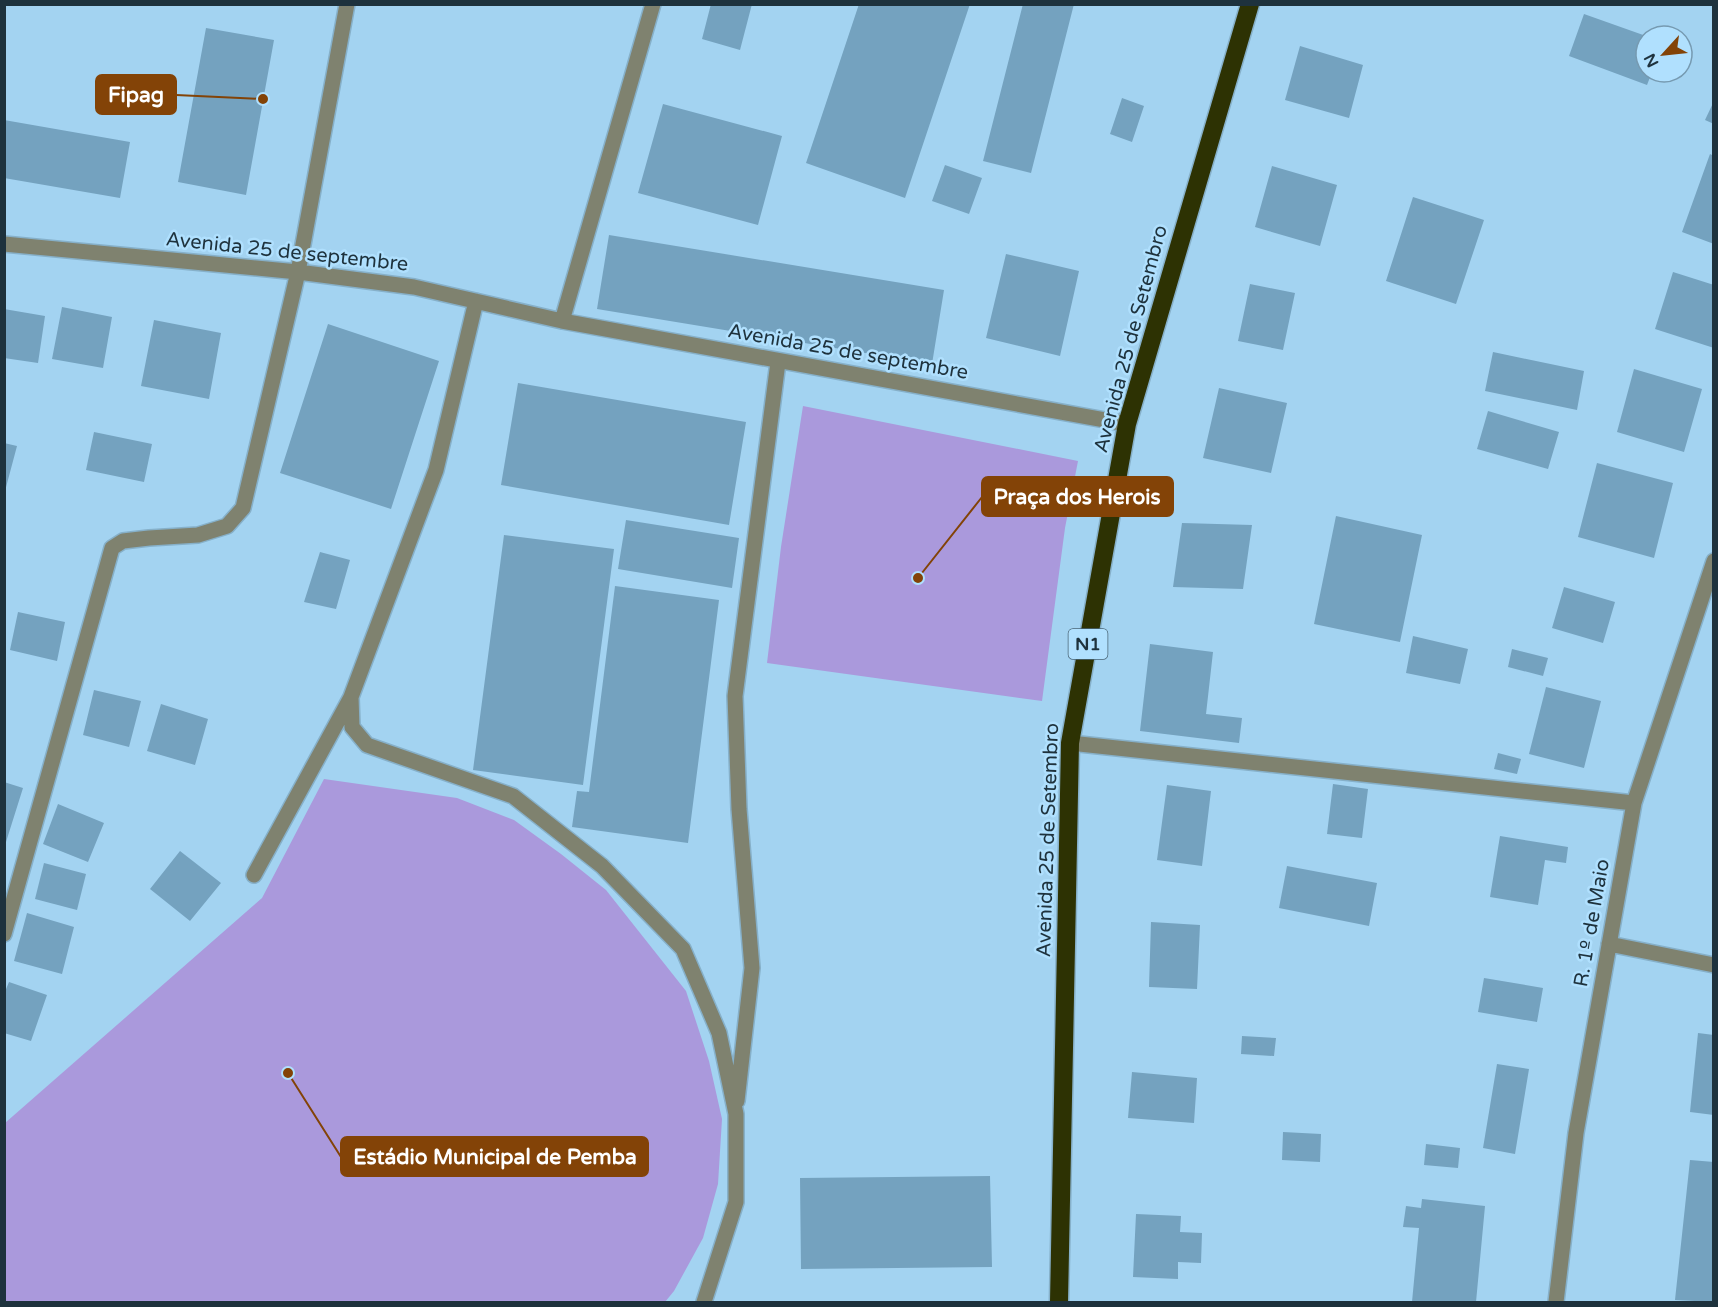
<svg xmlns="http://www.w3.org/2000/svg" width="1718" height="1307" font-family="'Varela Round',sans-serif">
<rect width="100%" height="100%" fill="#a3d3f1"/>
<path fill="#aa99dc" d="M803,406L1078,461L1065,528L1042,701L767,663L781,547Z
M324,779L457,798L514,820L561,854L606,890L686,991L709,1061L722,1119L718,1184L703,1238L674,1291L665,1302H5V1123L262,898Z"/>
<path fill="#74a2bf" d="M711,4H752L740,50L702,39Z
M859,4H970L905,198L806,163Z
M1023,4H1074L1031,173L983,161Z
M1584,14L1646,36V72H1652L1647,85L1569,56Z
M206,28L274,40L246,195L178,182Z
M1300,46L1363,65L1349,118L1285,100Z
M1122,98L1144,106L1132,142L1110,134Z
M1714,101V124L1705,120Z
M663,104L782,136L758,225L638,193Z
M4,120L130,142L120,198L4,178Z
M1710,154L1714,156V244L1682,232Z
M945,165L982,178L969,214L932,201Z
M1272,166L1337,185L1320,246L1255,227Z
M1413,197L1484,220L1456,304L1386,281Z
M609,235L944,290L932,364L597,309Z
M1006,254L1079,271L1060,356L986,338Z
M1673,272L1714,285V348L1655,329Z
M1250,284L1295,293L1283,350L1238,341Z
M62,307L112,317L103,368L52,359Z
M4,309L45,316L38,363L4,358Z
M154,320L221,333L209,399L141,386Z
M328,324L439,361L391,509L280,473Z
M1493,352L1584,371L1577,410L1485,391Z
M1634,369L1702,389L1684,452L1617,432Z
M518,383L746,422L729,525L501,485Z
M1219,388L1287,403L1271,473L1203,458Z
M1488,411L1559,432L1548,469L1477,449Z
M94,432L152,444L144,482L86,470Z
M4,443L17,446L5,491H4Z
M1597,463L1673,483L1654,558L1578,537Z
M1336,516L1422,535L1400,642L1314,624Z
M626,520L739,538L732,588L618,569Z
M1182,523L1252,525L1243,589L1173,587Z
M504,535L614,549L583,785L473,770Z
M320,552L350,560L336,609L304,602Z
M615,586L719,600L688,843L572,827L577,791L589,792Z
M1564,587L1615,602L1603,643L1552,628Z
M18,612L65,622L57,661L10,650Z
M1413,636L1468,649L1460,684L1406,673Z
M1150,644L1213,652L1206,714L1242,718L1239,743L1140,731Z
M1512,649L1548,658L1543,676L1508,667Z
M1546,687L1601,701L1584,768L1529,754Z
M94,690L141,701L129,747L83,735Z
M161,704L208,719L195,765L147,751Z
M1498,753L1521,759L1517,774L1494,769Z
M4,782L23,788L6,842H4Z
M1333,784L1368,789L1362,838L1327,834Z
M1167,785L1211,791L1202,866L1157,860Z
M58,804L104,823L88,862L43,844Z
M1500,836L1568,847L1566,863L1545,860L1538,905L1490,897Z
M180,851L221,883L190,921L150,889Z
M44,863L86,874L77,910L35,899Z
M1287,866L1377,883L1369,926L1279,908Z
M27,913L74,927L62,974L14,961Z
M1151,922L1200,925L1197,989L1149,987Z
M1484,978L1543,988L1537,1022L1478,1012Z
M9,982L47,995L31,1041L4,1033V994Z
M1698,1033L1714,1035V1115L1690,1112Z
M1242,1036L1276,1038L1274,1056L1241,1054Z
M1497,1064L1529,1069L1515,1154L1483,1148Z
M1132,1072L1197,1078L1194,1123L1128,1118Z
M1283,1132L1321,1134L1320,1162L1282,1160Z
M1426,1144L1460,1148L1458,1168L1424,1165Z
M1690,1160L1714,1162V1302L1675,1300Z
M990,1176L992,1267L801,1269L800,1178Z
M1422,1199L1485,1206L1476,1302H1412L1419,1228L1403,1227L1406,1206L1421,1208Z
M1136,1214L1181,1216L1180,1232L1202,1233L1201,1263L1178,1262V1279L1133,1277Z"/>
<g fill="none" stroke-linecap="round" stroke-linejoin="round">
<defs>
<path id="minor" d="M4,244L298,272L414,287L562,321L1127,424
M476,301L436,470L351,697L352,727L367,745L513,796L602,866L683,949L719,1033L736,1114V1202L704,1302
M562,321L653,4
M1070,743L1634,803
M254,875L351,697
M4,934L112,548L123,541L149,538L198,535L227,526L243,508L298,272L347,4
M1609,944L1714,965
M737,1101L752,968L739,809L735,696L778,362
M1556,1302L1576,1133L1634,803L1714,561"/>
<path id="highway" d="M1059,1302L1070,743L1127,424L1250,4"/>
</defs>
<use href="#minor" stroke="#86b0c9" stroke-width="18"/>
<use href="#highway" stroke="#86b0c9" stroke-width="21"/>
<use href="#minor" stroke="#7f826f" stroke-width="15"/>
<use href="#highway" stroke="#2d3203" stroke-width="18"/>
</g>
<g text-anchor="middle" dominant-baseline="central" stroke-width="5" stroke-linejoin="round" paint-order="stroke">
<rect fill="#b0e0fe" stroke="#4a6677" stroke-width="1.5" x="1068.5" y="629" width="39" height="30" rx="4.5"/>
<g font-size="18" font-weight="bold" fill="#1e323d">
<text x="1088" y="644">N1</text>
</g>
<g font-size="20" fill="#1e323d" stroke="#b0e0fe">
<text transform="translate(287 252) rotate(6)">Avenida 25 de septembre</text>
<text transform="translate(1131 339) rotate(-75)">Avenida 25 de Setembro</text>
<text transform="translate(848 352) rotate(10)">Avenida 25 de septembre</text>
<text transform="translate(1048 840) rotate(-88)">Avenida 25 de Setembro</text>
<text transform="translate(1592 923) rotate(-80)">R. 1º de Maio</text>
</g>
</g>
<path fill="none" stroke="#834307" stroke-width="2" d="M263 99L176 95M918 578L982 497M288 1073L341 1157"/>
<g fill="#834307" stroke="#b0e0fe" stroke-width="2">
<circle cx="263" cy="99" r="6"/>
<circle cx="918" cy="578" r="6"/>
<circle cx="288" cy="1073" r="6"/>
</g>
<g fill="#834307" stroke="#834307" stroke-width="2">
<rect x="96" y="75" width="80" height="39" rx="6"/>
<rect x="982" y="477" width="191" height="39" rx="6"/>
<rect x="341" y="1137" width="307" height="39" rx="6"/>
</g>
<g font-size="21" text-anchor="middle" font-weight="bold" fill="#fff">
<text x="136" y="102">Fipag</text>
<text x="1077" y="504">Praça dos Herois</text>
<text x="495" y="1164">Estádio Municipal de Pemba</text>
</g>
<rect width="1718" height="1307" fill="none" stroke="#1e323d" stroke-width="12"/>
<g transform="translate(1664 54) rotate(243)"><circle r="28" fill="#b0e0fe" stroke="#769ab1" stroke-width="1.5"/>
<path d="M0-4.5L10 22L0 15L-10 22Z" fill="#834307"/>
<text y="-9" font-size="16" font-weight="bold" text-anchor="middle" fill="#1e323d">N</text>
</g>
</svg>
